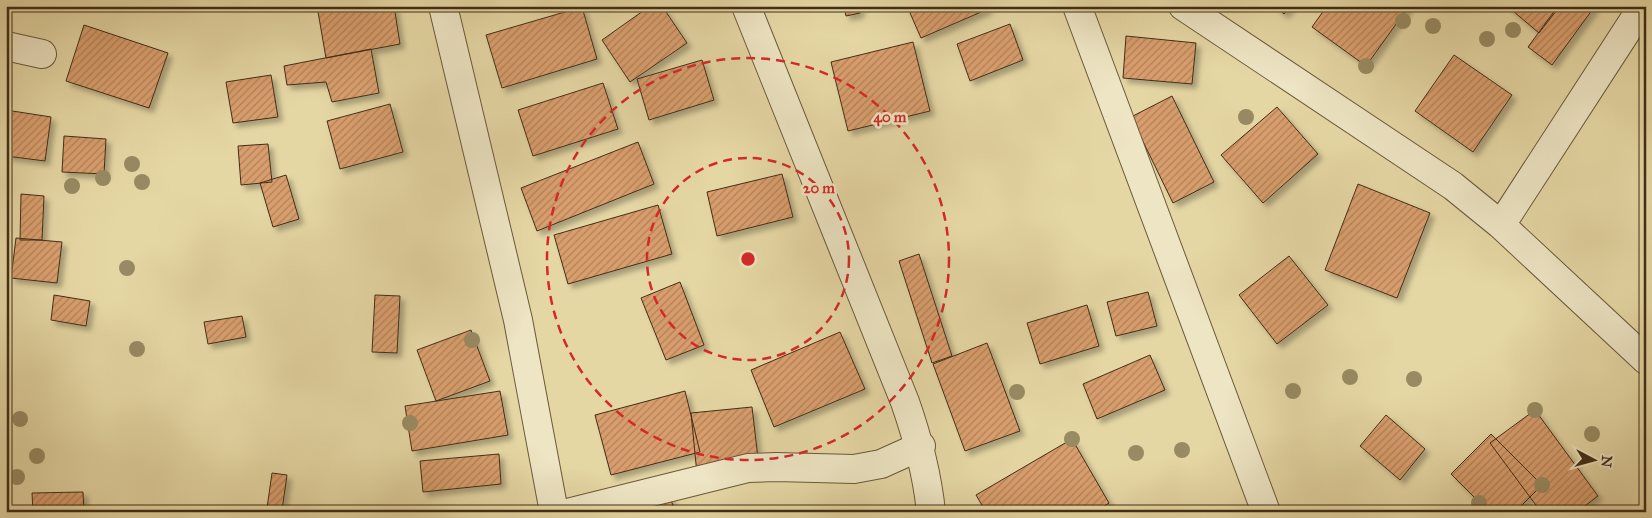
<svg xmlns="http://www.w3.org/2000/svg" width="1652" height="518" font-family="'IM FELL Great Primer',serif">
<defs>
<pattern id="building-hatch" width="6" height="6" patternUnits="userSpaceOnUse" patternTransform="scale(1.25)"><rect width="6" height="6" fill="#d99e6d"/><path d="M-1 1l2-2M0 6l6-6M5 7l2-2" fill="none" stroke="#b28159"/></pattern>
<filter id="shadow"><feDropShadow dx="4.5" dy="4.5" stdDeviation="2.5" flood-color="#0004"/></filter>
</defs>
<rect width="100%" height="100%" fill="#e5d7a4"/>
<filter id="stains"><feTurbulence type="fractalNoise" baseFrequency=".004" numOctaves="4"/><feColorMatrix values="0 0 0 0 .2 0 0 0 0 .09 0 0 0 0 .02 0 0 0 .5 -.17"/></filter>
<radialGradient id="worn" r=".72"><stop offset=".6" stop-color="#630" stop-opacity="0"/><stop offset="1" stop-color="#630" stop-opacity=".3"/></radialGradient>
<path fill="url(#building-hatch)" stroke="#412e17" filter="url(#shadow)" d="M317,6H394L400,44L326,58Z
M650,6H662L687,43L630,82L602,40Z
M844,6H859L860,13L846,16Z
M907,6H987L988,9L921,38Z
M1275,6H1291L1284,14Z
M1327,6H1409L1366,66L1312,27Z
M1507,6H1560L1539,33Z
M1558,6H1595L1552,65L1528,47Z
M582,7L597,59L502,88L486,35Z
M1010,24L1023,60L970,81L957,44Z
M84,25L168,53L149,108L66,81Z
M1126,36L1196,43L1192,84L1123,78Z
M913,42L930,111L848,131L831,62Z
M371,49L379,93L332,102L326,82L287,85L284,66Z
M1454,55L1512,95L1473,152L1415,111Z
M702,60L714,100L649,120L637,79Z
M271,75L278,117L233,123L226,82Z
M603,83L618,129L533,156L518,110Z
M1172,96L1214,182L1173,203L1131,117Z
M390,104L403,152L340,169L327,121Z
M1277,107L1318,154L1263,203L1221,155Z
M6,110L51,117L45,161L6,156Z
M64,136L106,139L104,174L62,172Z
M638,142L654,184L537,231L521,188Z
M268,144L272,182L241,185L238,146Z
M782,174L793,217L717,236L707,192Z
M286,175L299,219L273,227L260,183Z
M1358,184L1430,213L1397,298L1325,270Z
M21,194L44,196L42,240H20Z
M658,205L672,254L568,284L554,235Z
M16,238L62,242L57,283L11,278Z
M919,254L952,356L932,363L899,261Z
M1289,256L1328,305L1277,344L1239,295Z
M680,282L704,345L666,360L641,298Z
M1148,292L1157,326L1116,336L1107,302Z
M54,295L90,301L86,326L51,320Z
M375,295L400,296L397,353L372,352Z
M1087,305L1099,346L1040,364L1027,323Z
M242,316L246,337L208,344L204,322Z
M471,330L490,381L436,401L417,350Z
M840,332L865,389L774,427L751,370Z
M987,343L1020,431L965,451L933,364Z
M1150,355L1165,390L1097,419L1083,384Z
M500,391L508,435L412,451L405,406Z
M685,391L700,452L611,475L595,415Z
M752,407L759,467L697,474L691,413Z
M1535,410L1598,496L1577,512H1541L1490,443Z
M1386,415L1425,449L1400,480L1360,446Z
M1491,434L1542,485L1515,512H1489L1451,474Z
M1072,439L1109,503L1095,512H986L976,495Z
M499,454L501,484L423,492L420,461Z
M272,473L287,475L282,510L267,508Z
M661,478L676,512H642L632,492Z
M83,492L84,512H33L32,493Z"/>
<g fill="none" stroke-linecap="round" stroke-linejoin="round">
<defs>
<path id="minor" d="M443,6L518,320L554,512
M746,6L905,402C918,439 927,473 931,512
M1077,6L1266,512
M1183,6L1453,186L1501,225L1646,360
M6,46L42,54
M1501,225L1643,6
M571,512L748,468L776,467L854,469L881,464L921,446"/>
</defs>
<use href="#minor" stroke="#6a583a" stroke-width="30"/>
<use href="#minor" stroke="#eee5c4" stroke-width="28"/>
</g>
<g fill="#988a62">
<circle cx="1403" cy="21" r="8"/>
<circle cx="1433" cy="26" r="8"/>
<circle cx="1513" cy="30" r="8"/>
<circle cx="1487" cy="39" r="8"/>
<circle cx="1366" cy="66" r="8"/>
<circle cx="1246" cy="117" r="8"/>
<circle cx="132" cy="164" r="8"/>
<circle cx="103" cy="178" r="8"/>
<circle cx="142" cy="182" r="8"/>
<circle cx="72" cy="186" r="8"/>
<circle cx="127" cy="268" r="8"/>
<circle cx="472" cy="340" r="8"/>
<circle cx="137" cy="349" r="8"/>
<circle cx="1350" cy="377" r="8"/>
<circle cx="1414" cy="379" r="8"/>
<circle cx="1293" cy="391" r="8"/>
<circle cx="1017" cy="392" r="8"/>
<circle cx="1535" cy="410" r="8"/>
<circle cx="20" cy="419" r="8"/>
<circle cx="410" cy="423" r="8"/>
<circle cx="1592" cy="434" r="8"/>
<circle cx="1072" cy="439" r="8"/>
<circle cx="1182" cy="450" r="8"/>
<circle cx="1136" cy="453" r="8"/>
<circle cx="37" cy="456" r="8"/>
<circle cx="17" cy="477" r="8"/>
<circle cx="1542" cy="485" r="8"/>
<circle cx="1479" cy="503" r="8"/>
</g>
<g fill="none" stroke="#d62828" stroke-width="2.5" stroke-dasharray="9 6">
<circle cx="748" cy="259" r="101"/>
<circle cx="748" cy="259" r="201"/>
</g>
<circle cx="748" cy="259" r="8" fill="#d62828" stroke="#eee5c4" stroke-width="2.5"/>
<g font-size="15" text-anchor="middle" font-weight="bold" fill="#d62828" stroke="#eee5c4" stroke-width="5" stroke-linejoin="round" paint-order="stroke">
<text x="890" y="122">40 m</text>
<text x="819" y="193">20 m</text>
</g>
<rect width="1652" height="518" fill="none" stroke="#e5d7a4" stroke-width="25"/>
<rect x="8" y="8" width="1637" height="503" fill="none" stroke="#412e17" stroke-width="2.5"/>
<rect x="12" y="12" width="1627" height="493" fill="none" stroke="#412e17"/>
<g transform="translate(1594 460) rotate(96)" stroke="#eee5c4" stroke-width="4" paint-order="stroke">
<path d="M0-4L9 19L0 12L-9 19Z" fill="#412e17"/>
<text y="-8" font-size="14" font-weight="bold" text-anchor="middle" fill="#412e17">N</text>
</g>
<rect width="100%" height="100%" filter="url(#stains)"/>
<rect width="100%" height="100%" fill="url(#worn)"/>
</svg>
